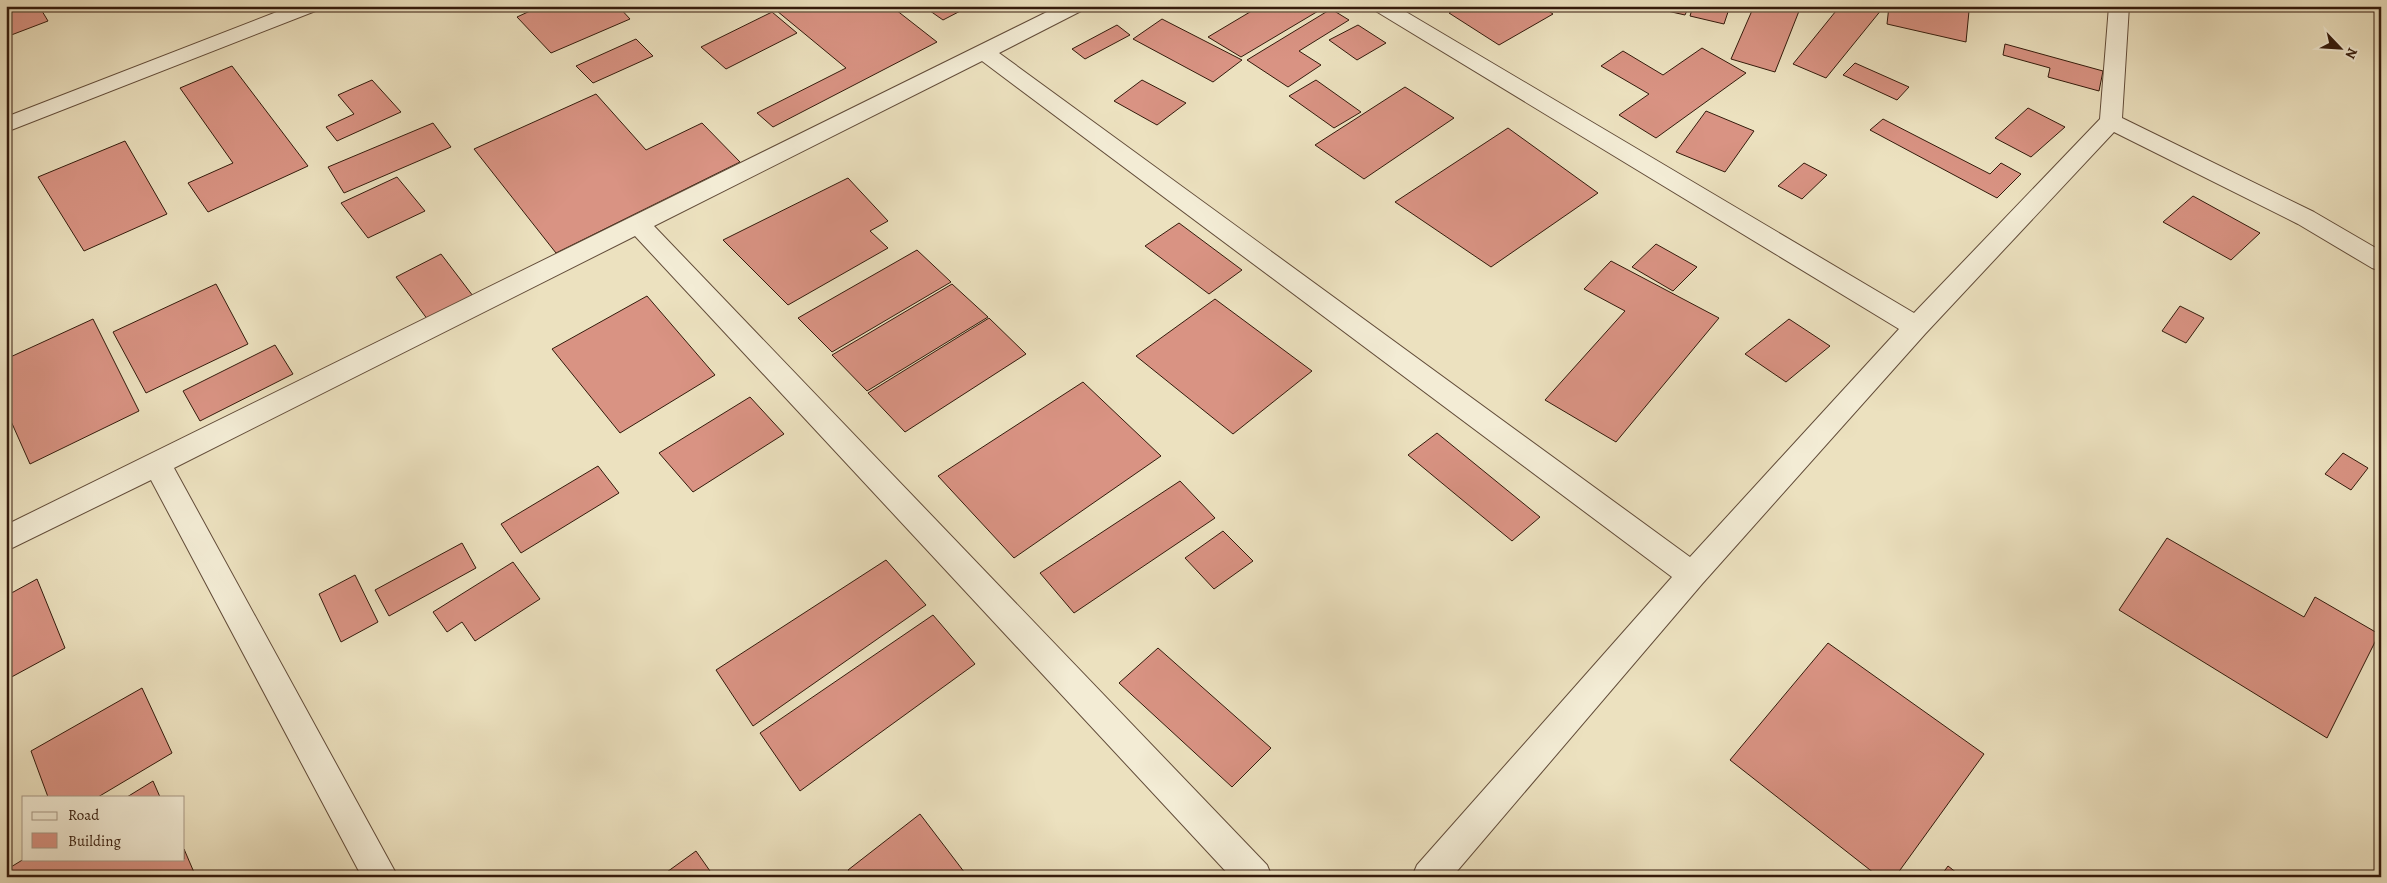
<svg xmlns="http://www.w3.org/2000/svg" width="2387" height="883" font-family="Alegreya,serif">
<rect width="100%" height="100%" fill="#ece1bf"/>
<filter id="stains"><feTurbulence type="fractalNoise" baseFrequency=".004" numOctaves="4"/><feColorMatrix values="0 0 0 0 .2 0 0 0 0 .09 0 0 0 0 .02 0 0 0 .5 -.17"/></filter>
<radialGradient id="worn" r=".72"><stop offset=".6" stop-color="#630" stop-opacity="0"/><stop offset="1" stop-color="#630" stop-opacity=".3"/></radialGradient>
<path fill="#d99383" stroke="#341b0c" d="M6,6H39L48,21L6,37Z
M541,6H618L630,19L551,53L517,17Z
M787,6H891L937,42L773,127L757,113L846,68L777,11Z
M923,6H970L943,20Z
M1260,6H1324L1325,7L1241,57L1208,37Z
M1461,6H1541L1553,14L1499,45L1449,13Z
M1654,6H1689L1685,15L1654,8Z
M1693,6H1730L1724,24L1690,16Z
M1754,6H1801L1775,72L1731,59Z
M1840,6H1875L1882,9L1826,78L1793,64Z
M1889,6H1945L1969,11L1966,42L1887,24Z
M1331,9L1349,20L1299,51L1321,65L1288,87L1247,60Z
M772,12L797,33L726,69L701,47Z
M1162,19L1242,60L1213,82L1133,39Z
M1117,25L1130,35L1085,59L1072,49Z
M1358,25L1386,43L1357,60L1329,40Z
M636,39L653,56L593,83L576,66Z
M2005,44L2103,71L2099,91L2048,77L2050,68L2003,55Z
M1702,48L1746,73L1656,138L1619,115L1649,94L1601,66L1623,51L1663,75Z
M1855,63L1909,87L1897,100L1843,75Z
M232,66L308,166L208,212L188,183L233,163L180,88Z
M372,80L401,112L337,141L326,127L354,114L338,95Z
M1142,80L1186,103L1157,125L1114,101Z
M1316,80L1361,112L1334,128L1289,96Z
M1405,87L1454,118L1364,179L1315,145Z
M596,94L646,150L702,123L740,162L556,253L474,149Z
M2028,108L2065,127L2031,157L1995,138Z
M1706,111L1754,131L1725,172L1676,152Z
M1883,119L1990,174L2001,163L2021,174L1997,198L1870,130Z
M433,123L451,147L344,193L328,167Z
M1508,128L1598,193L1491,267L1395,202Z
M125,141L167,214L84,251L38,177Z
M1804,163L1827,175L1802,199L1778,186Z
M397,177L425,211L368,238L341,203Z
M848,178L888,221L870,231L888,248L788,305L723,240Z
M2193,196L2260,233L2231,260L2163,222Z
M1179,223L1242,270L1209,294L1145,246Z
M1656,244L1697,267L1673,291L1632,267Z
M917,250L951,282L832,352L798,318Z
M441,254L473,296L428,320L396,277Z
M1611,261L1719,318L1616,442L1545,400L1625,311L1584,289Z
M216,284L248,344L146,393L113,332Z
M952,284L988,317L867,391L832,355Z
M647,296L715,375L620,433L552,349Z
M1215,299L1312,371L1233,434L1136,356Z
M2180,306L2204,318L2186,343L2162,331Z
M989,318L1026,354L905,432L868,393Z
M93,319L139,411L30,464L6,410V359Z
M1789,319L1830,346L1786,382L1745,354Z
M275,345L293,374L200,421L183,391Z
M1083,382L1161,456L1014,558L938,476Z
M750,397L784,434L693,492L659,453Z
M1437,433L1540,517L1512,541L1408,455Z
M2343,453L2368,468L2351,490L2325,474Z
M598,466L619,493L521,553L501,524Z
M1180,481L1215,518L1074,613L1040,573Z
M1223,531L1253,561L1214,589L1185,558Z
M2167,538L2304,617L2315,597L2379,634L2327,738L2119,610Z
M462,543L476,568L389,616L375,590Z
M886,560L926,605L753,726L716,670Z
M513,562L540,599L475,641L462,622L447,632L433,612Z
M355,575L378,622L341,642L319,594Z
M37,579L65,648L6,680V596Z
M933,615L975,664L800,791L760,733Z
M1828,643L1984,754L1895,877H1879L1730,760Z
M1158,648L1271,748L1232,787L1119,683Z
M142,688L172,753L98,797H48L31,751Z
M153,781L160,797H127Z
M920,814L968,877H853L848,870Z
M184,849L196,877H6V870L24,859H184Z
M696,851L710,871L703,877H660Z
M1948,866L1962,877H1940Z"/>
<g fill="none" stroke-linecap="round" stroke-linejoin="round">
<defs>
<path id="street" d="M292,6H321L318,10L6,132V117Z
M1059,6H1086L1083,10L999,53L1690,557L1899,329L1374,10L1371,6H1396L1914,313L2100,119L2109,6H2129L2122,118L2314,212L2381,251V271L2372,268L2298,224L2114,132L1925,334L1702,584L1452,877H1412L1417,865L1672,577L982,61L654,226L1267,865L1272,877H1231L635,236L174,468L398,877H362L151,480L6,551V525Z"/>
</defs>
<use href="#street" stroke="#624c39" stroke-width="2"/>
<use href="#street" fill="#f3ecd5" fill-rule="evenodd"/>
</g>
<rect width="2387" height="883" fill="none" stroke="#ece1bf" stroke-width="25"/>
<rect x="8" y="8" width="2372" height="868" fill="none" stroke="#341b0c" stroke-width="2.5"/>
<rect x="12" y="12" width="2362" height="858" fill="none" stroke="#341b0c"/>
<rect x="22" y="796" width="162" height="65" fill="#f3ecd5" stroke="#a79885"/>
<rect x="32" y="812" width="25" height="8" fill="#f3ecd5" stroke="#a79885"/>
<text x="68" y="820" font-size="15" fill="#341b0c">Road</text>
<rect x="32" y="833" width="25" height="15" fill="#d99383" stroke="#a79885"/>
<text x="68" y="846" font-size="15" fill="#341b0c">Building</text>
<g transform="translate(2340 48) rotate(115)" stroke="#f3ecd5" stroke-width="4" paint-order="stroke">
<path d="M0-4L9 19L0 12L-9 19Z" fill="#341b0c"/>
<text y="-8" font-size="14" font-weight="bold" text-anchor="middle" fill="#341b0c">N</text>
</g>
<rect width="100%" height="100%" filter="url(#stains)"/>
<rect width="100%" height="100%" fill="url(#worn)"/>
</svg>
